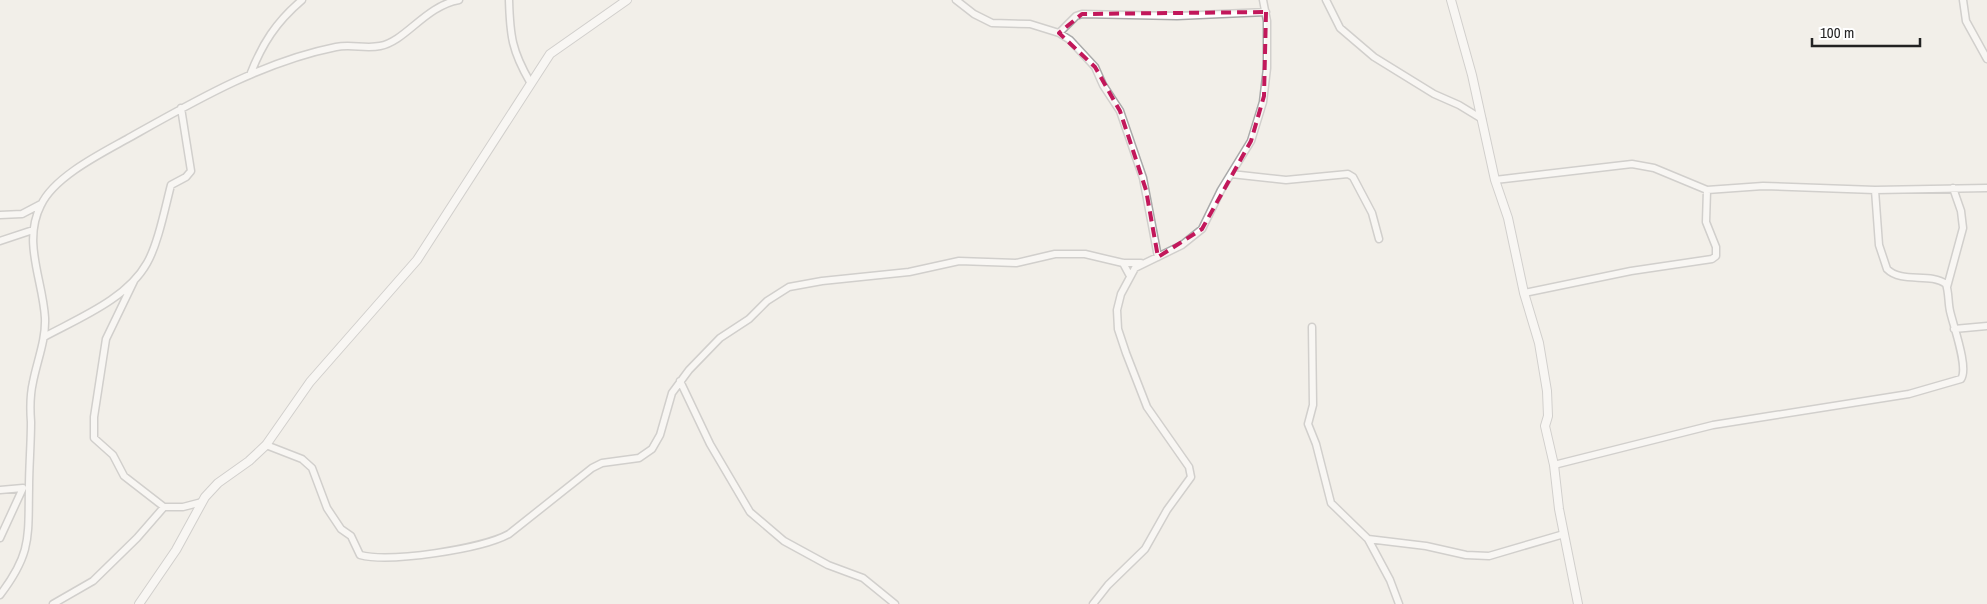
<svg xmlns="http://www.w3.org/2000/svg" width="1987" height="604" font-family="'Archivo Narrow',sans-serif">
<rect width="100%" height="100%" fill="#f2efe9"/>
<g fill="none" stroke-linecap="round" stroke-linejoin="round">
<defs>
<path id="minor" d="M509,0C510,36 512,51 530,82
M956,0L974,14L992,23L1030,24L1059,33L1070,40L1095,67L1103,85L1120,111L1143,178L1158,257
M1326,0L1340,28L1374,57L1434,94L1459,105L1482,119
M1963,0L1966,21L1987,59
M1059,33L1076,16L1082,14L1177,16L1266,12
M250,75C262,44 276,22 302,0
M1231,174L1286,180L1348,174L1353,177L1372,213L1379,239
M1495,180L1632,164L1654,168L1707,190L1763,186L1875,190L1987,188
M0,215L22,214L41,204
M0,241L33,230
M1123,263L1130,276
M134,281L106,339L94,417V438L113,455L124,476L164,507H183L202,502
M1947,287L1963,228L1961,211L1953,188
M1524,293L1631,271L1712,259L1716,256V247L1706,222L1707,190
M1312,327L1313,405L1308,424L1316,444L1331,503L1368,539L1390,580L1399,604
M1954,329L1987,326
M44,337C79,318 127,299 147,263C158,244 165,208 171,185L186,177L191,171L181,108
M680,381L710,444L750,512L784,541L828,565L863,578L895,604
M266,445L302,459L312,468L327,508L341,529L351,536L360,555C390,563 482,549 509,534L592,468L602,463L639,458L652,449L660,435L672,393L689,370L720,338L749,319L767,301L789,287L822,281L909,272L959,261L1016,263L1055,254H1085L1123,263H1141
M1554,465L1713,425L1909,394L1961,379C1969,368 1953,325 1950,311C1948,302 1949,293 1946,284C1930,272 1902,284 1887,269L1879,245L1875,190
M0,490L23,488L0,538
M1368,539L1426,546L1466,555L1489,556L1564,534
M0,595C32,553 28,537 29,488C29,466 31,444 31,422C30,409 30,395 33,382C37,361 46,340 45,318C43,280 22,242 41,205C54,177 100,154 127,139C193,102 261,62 336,47C351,44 366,49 380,46C406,41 425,6 459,0
M53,604L93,581L137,538L164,507
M1093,604L1108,585L1145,549L1167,510L1191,477L1189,467L1147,407L1126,353L1118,329L1117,310L1121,294L1135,268L1182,245L1202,229L1221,190L1251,141L1263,102L1267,68V21L1263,0"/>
<path id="tertiary" d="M1451,0L1472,75L1495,180L1508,218L1524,293L1539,343L1547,391L1548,416L1545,426L1554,465L1559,509L1578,604
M139,604L176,550L205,497L218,483L249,461L266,445L310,382L417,260L550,54L627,0"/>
</defs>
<use href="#minor" stroke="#a9a9a9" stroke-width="9"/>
<use href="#tertiary" stroke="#a9a9a9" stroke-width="10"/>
<use href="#minor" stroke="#fff" stroke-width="6"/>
<use href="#tertiary" stroke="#fff" stroke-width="8"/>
</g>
<path d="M0 0H1987V604H0ZM1266,12L1264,96L1251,141L1202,229L1158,257L1146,190L1120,111L1095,67L1059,33L1082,14Z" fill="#f2efe9" fill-opacity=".55" fill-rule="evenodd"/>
<path fill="none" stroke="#c2185b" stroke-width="4" stroke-dasharray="10 6" stroke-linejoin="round" d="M1266,12L1264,96L1251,141L1202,229L1158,257L1146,190L1120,111L1095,67L1059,33L1082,14Z"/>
<path d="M1812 38v8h108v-8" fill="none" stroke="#222222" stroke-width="2.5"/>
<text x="1820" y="38" font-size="15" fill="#222222" stroke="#ffffff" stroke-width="4" paint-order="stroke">100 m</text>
</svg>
